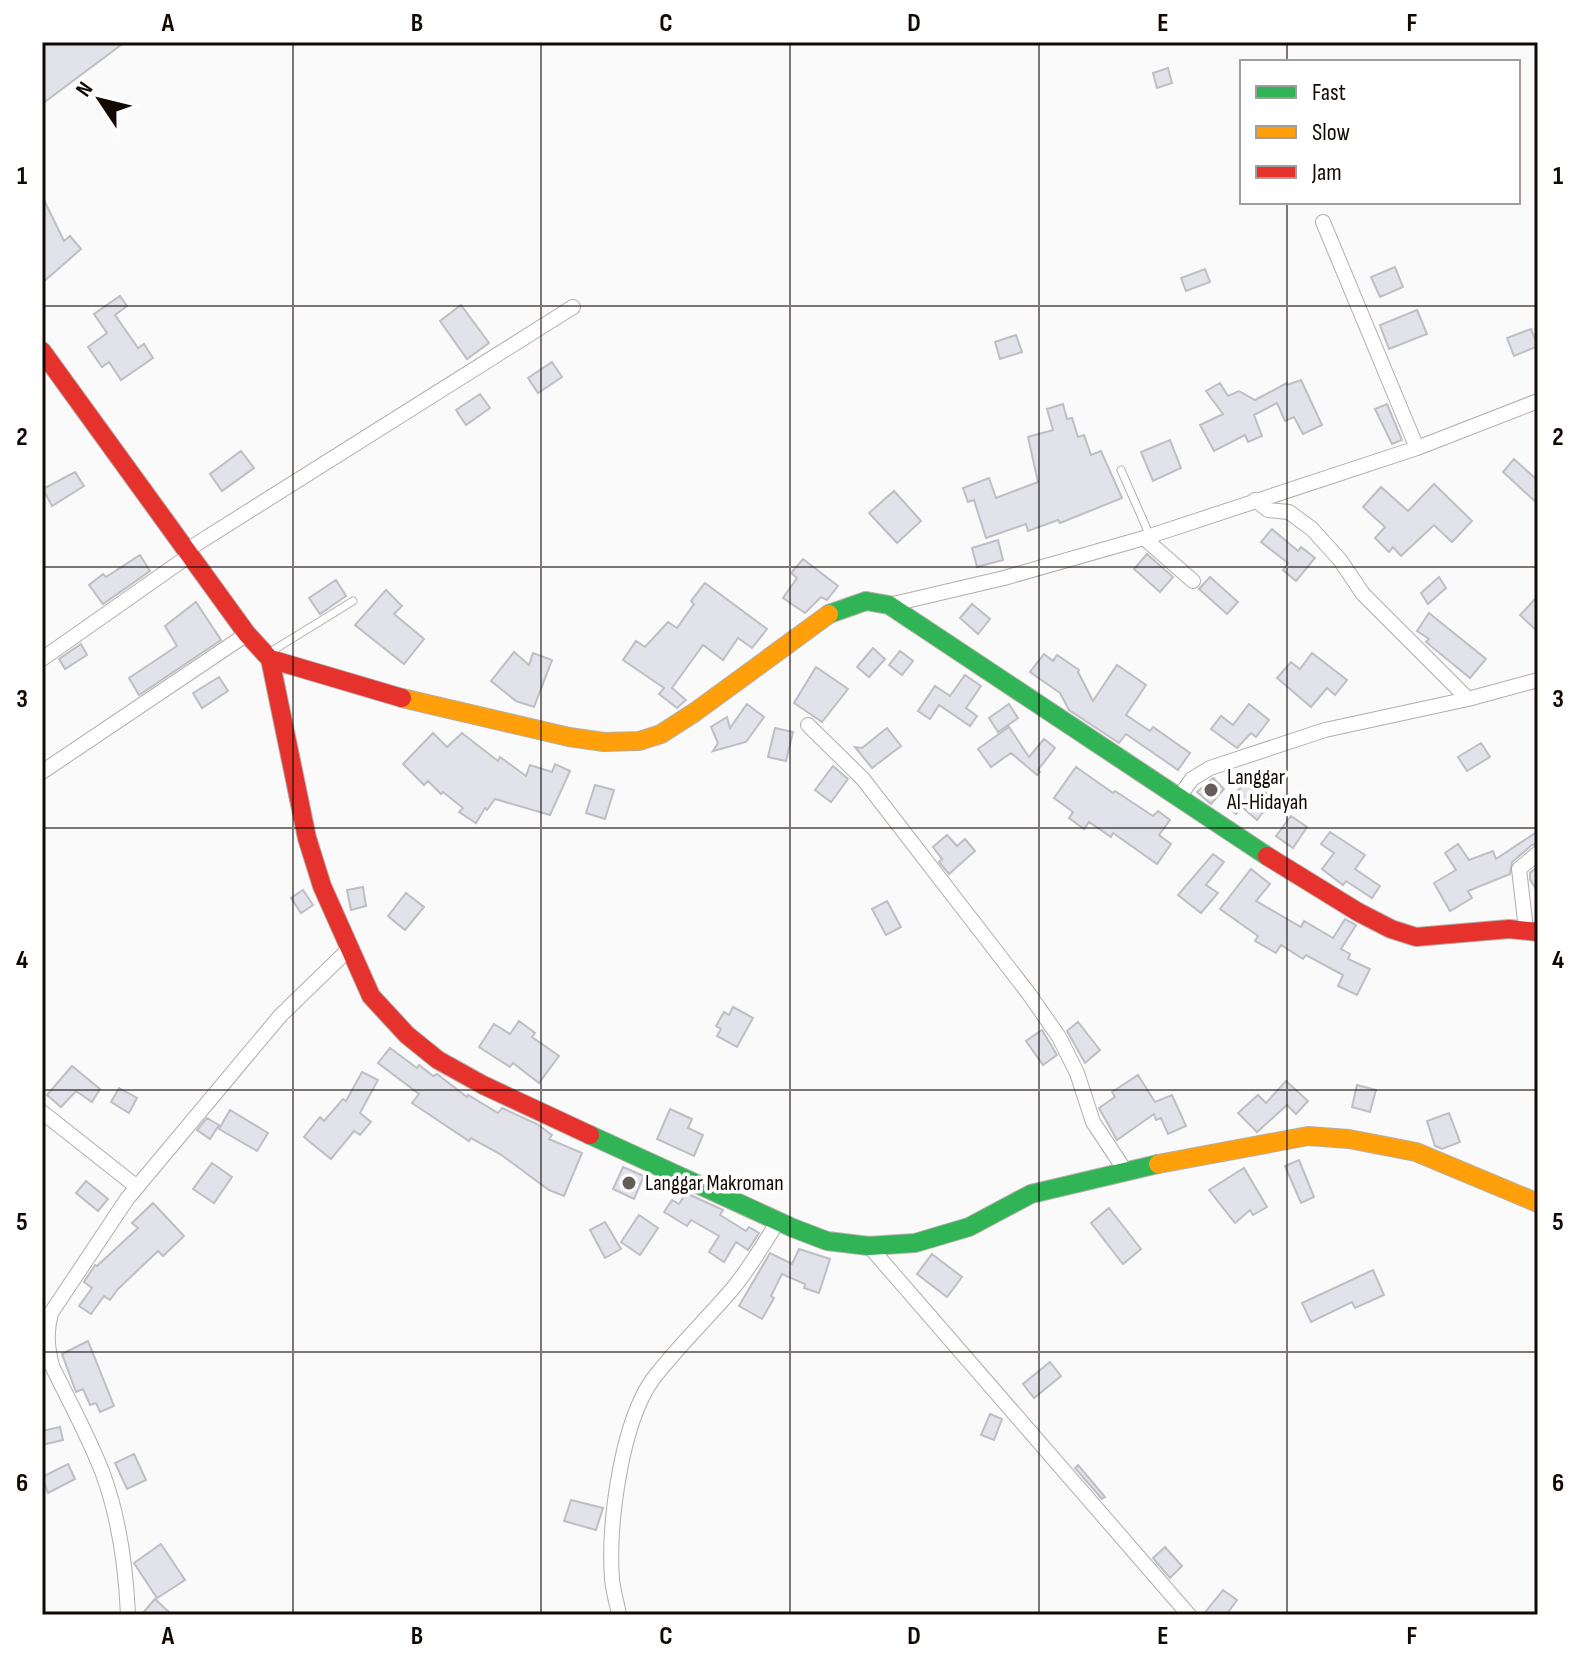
<svg xmlns="http://www.w3.org/2000/svg" width="1580" height="1657" font-family="'Sofia Sans Condensed',sans-serif">
<rect width="100%" height="100%" fill="#fafafa"/>
<path fill="#e2e3ea" stroke="#bebec4" stroke-width="2" d="M42,42H125L42,104Z
M1168,68L1172,83L1157,88L1153,73Z
M42,196L64,241L70,236L81,249L42,283Z
M1395,267L1403,287L1380,297L1371,277Z
M1205,269L1210,282L1186,291L1181,278Z
M120,296L127,306L115,315L138,348L144,344L153,358L121,380L109,362L102,367L88,347L107,333L94,314Z
M461,305L489,343L467,359L440,321Z
M1417,310L1427,334L1389,349L1380,325Z
M1531,329L1538,346L1514,356L1507,338Z
M1016,335L1022,352L1000,359L995,342Z
M552,362L562,377L538,393L528,378Z
M1301,380L1322,425L1303,434L1294,417L1285,421L1277,403L1254,415L1262,436L1248,442L1245,435L1214,451L1200,425L1223,414L1206,391L1220,383L1228,396L1239,391L1255,400L1287,383V385Z
M480,394L490,408L466,425L456,410Z
M1063,404L1067,419L1072,418L1078,437L1084,435L1091,455L1101,451L1122,498L1060,523L1058,520L1028,531L1026,524L986,538L974,500L968,502L963,488L989,478L996,498L1038,482L1028,437L1053,430L1047,409Z
M1387,404L1402,440L1392,444L1375,409Z
M1170,440L1181,468L1153,481L1141,452Z
M241,451L254,468L222,491L210,474Z
M1514,459L1538,481V504L1503,472Z
M75,472L84,486L52,506L43,489Z
M1434,484L1472,521L1452,542L1434,525L1401,556L1393,547L1389,552L1375,538L1385,527L1363,507L1381,487L1408,511Z
M894,491L921,521L897,543L869,513Z
M1272,529L1298,551L1301,547L1315,558L1296,581L1283,570L1288,563L1261,542Z
M998,540L1003,560L977,567L972,548Z
M1147,554L1173,577L1160,592L1134,569Z
M140,555L150,571L103,604L89,585L103,574L106,577Z
M803,559L838,586L827,600L821,597L805,613L783,598L797,578L791,573Z
M1210,577L1238,602L1227,614L1199,589Z
M1439,577L1446,588L1428,604L1421,593Z
M336,580L346,596L320,614L309,598Z
M705,583L767,629L752,648L738,638L723,660L703,645L672,688L686,700L677,708L659,694L664,688L623,660L636,641L645,647L668,622L677,628L694,604L691,601Z
M386,590L402,606L394,614L424,639L404,664L355,625Z
M1538,596V632L1520,615Z
M196,602L221,640L139,695L129,678L177,646L165,626Z
M972,604L990,619L978,634L960,618Z
M1429,613L1486,659L1470,678L1426,642L1429,639L1417,631Z
M81,644L87,655L65,669L59,659Z
M873,648L885,659L869,677L857,667Z
M900,651L913,661L902,675L889,665Z
M514,652L529,665L533,653L552,660L534,707L516,701L491,681Z
M1312,653L1347,680L1335,695L1327,688L1311,707L1277,678L1291,662L1300,669Z
M1044,654L1053,661L1057,655L1079,670L1078,672L1093,701L1117,665L1146,685L1126,715L1150,731L1153,727L1190,753L1178,770L1126,734L1119,743L1069,710L1060,693L1030,672Z
M816,667L848,689L822,722L794,703Z
M965,675L981,686L966,708L977,716L970,726L939,705L930,719L918,711L935,686L950,696Z
M219,677L228,691L202,708L193,693Z
M747,704L764,717L746,742L713,751L718,743L711,727L727,717L730,728Z
M1009,704L1018,718L998,732L989,718Z
M1249,704L1269,720L1256,737L1251,733L1237,748L1211,729L1221,716L1233,725Z
M1009,727L1029,757L1044,739L1055,748L1038,770L1040,772L1037,775L1011,753L991,767L978,749Z
M775,728L793,732L786,761L768,757Z
M887,728L901,746L872,768L855,747L862,748Z
M433,733L447,747L462,733L498,761L500,757L526,776L530,765L552,772L555,764L570,771L550,815L495,799L487,810L485,808L476,823L459,812L463,808L443,792L441,794L428,781L424,785L403,764Z
M1481,743L1490,757L1467,771L1458,757Z
M833,766L848,779L831,802L815,790Z
M1076,767L1113,793L1115,791L1153,816L1158,811L1170,820L1159,835L1171,844L1157,864L1113,833L1111,837L1089,822L1084,829L1069,818L1073,812L1054,798Z
M1213,778L1224,789L1211,804L1197,792Z
M1246,781L1259,791L1261,788L1273,799L1257,820L1242,807L1236,814L1226,805Z
M595,785L614,790L605,819L586,813Z
M1291,816L1307,827L1293,848L1276,836Z
M1538,831V843L1532,845L1512,862L1510,874L1468,891L1472,898L1450,911L1434,883L1456,870L1445,853L1458,844L1469,860L1493,851L1496,859Z
M1330,832L1365,855L1355,869L1380,886L1372,898L1346,881L1343,885L1322,869L1334,853L1321,844Z
M947,835L957,846L965,839L975,851L949,874L939,862L942,859L933,847Z
M1213,854L1224,862L1206,885L1218,893L1201,913L1178,895Z
M1538,866V892L1530,880V873Z
M1251,869L1270,884L1256,901L1301,927L1304,921L1333,938L1345,919L1356,925L1341,949L1350,954L1348,959L1370,969L1357,995L1338,986L1343,975L1306,955L1303,959L1281,945L1276,953L1255,941L1258,936L1220,909Z
M363,887L366,906L351,910L347,890Z
M303,890L313,905L301,913L291,898Z
M406,893L424,907L405,930L388,916Z
M887,901L901,927L886,935L872,909Z
M733,1007L753,1018L737,1047L717,1036L721,1029L716,1026L724,1012L729,1015Z
M519,1021L535,1033L532,1037L559,1056L539,1083L513,1063L510,1067L479,1047L494,1024L510,1034Z
M1078,1022L1100,1050L1085,1063L1067,1031Z
M1042,1030L1057,1055L1043,1065L1026,1041Z
M390,1048L417,1068L419,1065L433,1076L437,1074L467,1097L468,1095L498,1113L502,1108L537,1124L552,1135L549,1139L582,1153L564,1196L549,1190L500,1154L471,1138L469,1141L412,1103L419,1094L378,1063Z
M72,1066L100,1089L92,1102L76,1091L61,1107L47,1095Z
M362,1072L378,1080L360,1113L371,1122L360,1135L354,1131L331,1159L304,1137L320,1117L324,1121L343,1099L346,1101Z
M1138,1075L1155,1102L1172,1095L1186,1126L1168,1134L1161,1118L1156,1120L1154,1114L1117,1140L1099,1108L1115,1097L1112,1092Z
M1286,1081L1308,1101L1296,1114L1287,1105L1257,1132L1238,1113L1258,1095L1266,1103Z
M1357,1085L1376,1090L1370,1112L1352,1107Z
M119,1088L137,1098L129,1113L111,1102Z
M670,1109L692,1119L688,1128L703,1135L694,1156L657,1139Z
M230,1110L268,1133L257,1151L219,1129Z
M1449,1113L1460,1142L1442,1149L1435,1146L1427,1121Z
M207,1118L219,1125L210,1139L197,1130Z
M1299,1160L1314,1197L1301,1203L1285,1166Z
M212,1163L232,1177L214,1203L193,1189Z
M623,1167L644,1176L634,1199L613,1189Z
M1244,1168L1267,1207L1253,1215L1250,1210L1235,1223L1209,1190Z
M86,1181L108,1199L98,1211L76,1193Z
M686,1193L723,1210L720,1215L746,1231L749,1227L759,1233L748,1250L736,1242L724,1262L709,1252L719,1236L691,1220L687,1226L664,1212L672,1200L679,1204Z
M153,1203L184,1236L163,1256L158,1251L118,1289L110,1300L104,1296L91,1314L79,1306L92,1288L84,1282L95,1265L97,1266L138,1228L132,1223Z
M1109,1208L1141,1249L1123,1264L1091,1223Z
M639,1215L658,1228L640,1255L621,1242Z
M605,1222L621,1249L605,1258L590,1230Z
M799,1249L830,1259L819,1293L804,1288L805,1284L782,1274L771,1296L774,1298L762,1319L739,1306L770,1253L792,1264Z
M932,1254L962,1277L947,1297L917,1274Z
M1373,1270L1384,1295L1355,1308L1352,1302L1311,1322L1302,1303Z
M88,1341L114,1406L100,1412L96,1403L90,1405L83,1389L76,1392L62,1354Z
M1050,1362L1061,1376L1034,1398L1023,1384Z
M990,1414L1002,1419L994,1440L981,1435Z
M60,1427L63,1440L42,1445V1431Z
M134,1454L146,1480L127,1489L115,1463Z
M68,1464L75,1479L48,1493L42,1477Z
M1078,1465L1105,1497L1102,1499L1075,1468Z
M571,1500L603,1508L596,1530L564,1521Z
M161,1544L185,1580L157,1598L134,1563Z
M1165,1547L1182,1566L1170,1578L1153,1558Z
M1223,1590L1237,1600L1226,1615H1203Z
M155,1599L172,1615H141Z"/>
<g fill="none" stroke-linecap="round" stroke-linejoin="round">
<defs>
<path id="lane" d="M1121,470L1150,536
M267,654L353,601"/>
<path id="street" d="M1323,222L1417,448
M1255,500L1268,510L1289,512L1312,529L1340,560L1363,594L1468,699
M1144,538L1193,581
M187,550L573,307
M889,605L1004,578L1144,538L1417,448L1538,401
M42,659L190,555
M808,725L863,779L1029,994L1059,1037L1077,1073L1093,1122L1126,1172
M42,772L247,634
M1179,797L1192,779L1210,768L1325,730L1468,699L1538,680
M1526,929L1519,869L1538,853
M42,1112L137,1187
M869,1246L1189,1615
M128,1615C126,1568 119,1518 103,1474C89,1437 69,1401 52,1366C47,1346 46,1332 51,1313L127,1199L280,1016L349,949
M619,1615C617,1603 613,1591 612,1579C608,1525 621,1423 653,1379C678,1346 708,1318 734,1287C751,1266 764,1244 778,1221"/>
<path id="fast" d="M829,614L866,601L889,605L1267,856
M590,1135L793,1228L827,1241L869,1246L915,1243L969,1227L1031,1194L1158,1164"/>
<path id="slow" d="M402,698L569,737L604,742L639,741L661,734L695,712L829,614
M1158,1164L1308,1136L1349,1139L1416,1152L1538,1203"/>
<path id="jam" d="M42,351L247,634L270,659L402,698
M270,659L307,838L322,886L371,996L407,1035L438,1060L483,1085L590,1135
M1267,856L1358,912L1391,929L1416,937L1509,929L1538,932"/>
</defs>
<use href="#lane" stroke="#b3aeaa" stroke-width="9"/>
<use href="#street" stroke="#b3aeaa" stroke-width="16"/>
<use href="#fast" stroke="#b3aeaa" stroke-width="20"/>
<use href="#slow" stroke="#b3aeaa" stroke-width="20"/>
<use href="#jam" stroke="#b3aeaa" stroke-width="20"/>
<use href="#lane" stroke="#fefefe" stroke-width="7"/>
<use href="#street" stroke="#fefefe" stroke-width="14"/>
<use href="#fast" stroke="#30b455" stroke-width="18"/>
<use href="#slow" stroke="#ff9f0a" stroke-width="18"/>
<use href="#jam" stroke="#e5322d" stroke-width="18"/>
</g>
<path fill="none" stroke="#130903" stroke-width="2" stroke-opacity="0.55" d="M293,42V1615M541,42V1615M790,42V1615M1039,42V1615M1287,42V62M1287,202V1615M42,306H1538M42,567H1538M42,828H1538M42,1090H1538M42,1352H1538"/>
<g fill="#645d59" stroke="#fff" stroke-width="3">
<circle cx="1211" cy="790" r="8"/>
<circle cx="629" cy="1183" r="8"/>
</g>
<g text-anchor="middle" dominant-baseline="central" stroke-width="7" stroke-linejoin="round" paint-order="stroke">
<g font-size="22" fill="#130903" stroke="#fff" text-anchor="start">
<text x="1227" y="777">Langgar<tspan x="1227" dy="25">Al-Hidayah</tspan></text>
<text x="645" y="1183">Langgar Makroman</text>
</g>
</g>
<rect width="1580" height="1657" fill="none" stroke="#ffffff" stroke-width="88"/>
<rect x="1240" y="60" width="280" height="144" fill="#ffffff" stroke="#a19d9a" stroke-width="2"/>
<rect x="1256" y="86" width="40" height="12" fill="#30b455" stroke="#a19d9a" stroke-width="2"/>
<text x="1312" y="100" font-size="24" fill="#130903">Fast</text>
<rect x="1256" y="126" width="40" height="12" fill="#ff9f0a" stroke="#a19d9a" stroke-width="2"/>
<text x="1312" y="140" font-size="24" fill="#130903">Slow</text>
<rect x="1256" y="166" width="40" height="12" fill="#e5322d" stroke="#a19d9a" stroke-width="2"/>
<text x="1312" y="180" font-size="24" fill="#130903">Jam</text>
<g transform="translate(100 100) rotate(305)" stroke="#ffffff" stroke-width="6" paint-order="stroke">
<path d="M0-6L14 30L0 20L-14 30Z" fill="#130903"/>
<text y="-12" font-size="22" font-weight="bold" text-anchor="middle" fill="#130903">N</text>
</g>
<rect x="44" y="44" width="1492" height="1569" fill="none" stroke="#130903" stroke-width="3"/>
<g font-size="26" text-anchor="middle" font-weight="bold" fill="#130903">
<text x="168" y="31">A</text>
<text x="417" y="31">B</text>
<text x="666" y="31">C</text>
<text x="914" y="31">D</text>
<text x="1163" y="31">E</text>
<text x="1412" y="31">F</text>
<text x="22" y="184">1</text>
<text x="1558" y="184">1</text>
<text x="22" y="445">2</text>
<text x="1558" y="445">2</text>
<text x="22" y="707">3</text>
<text x="1558" y="707">3</text>
<text x="22" y="968">4</text>
<text x="1558" y="968">4</text>
<text x="22" y="1230">5</text>
<text x="1558" y="1230">5</text>
<text x="22" y="1491">6</text>
<text x="1558" y="1491">6</text>
<text x="168" y="1644">A</text>
<text x="417" y="1644">B</text>
<text x="666" y="1644">C</text>
<text x="914" y="1644">D</text>
<text x="1163" y="1644">E</text>
<text x="1412" y="1644">F</text>
</g>
</svg>
